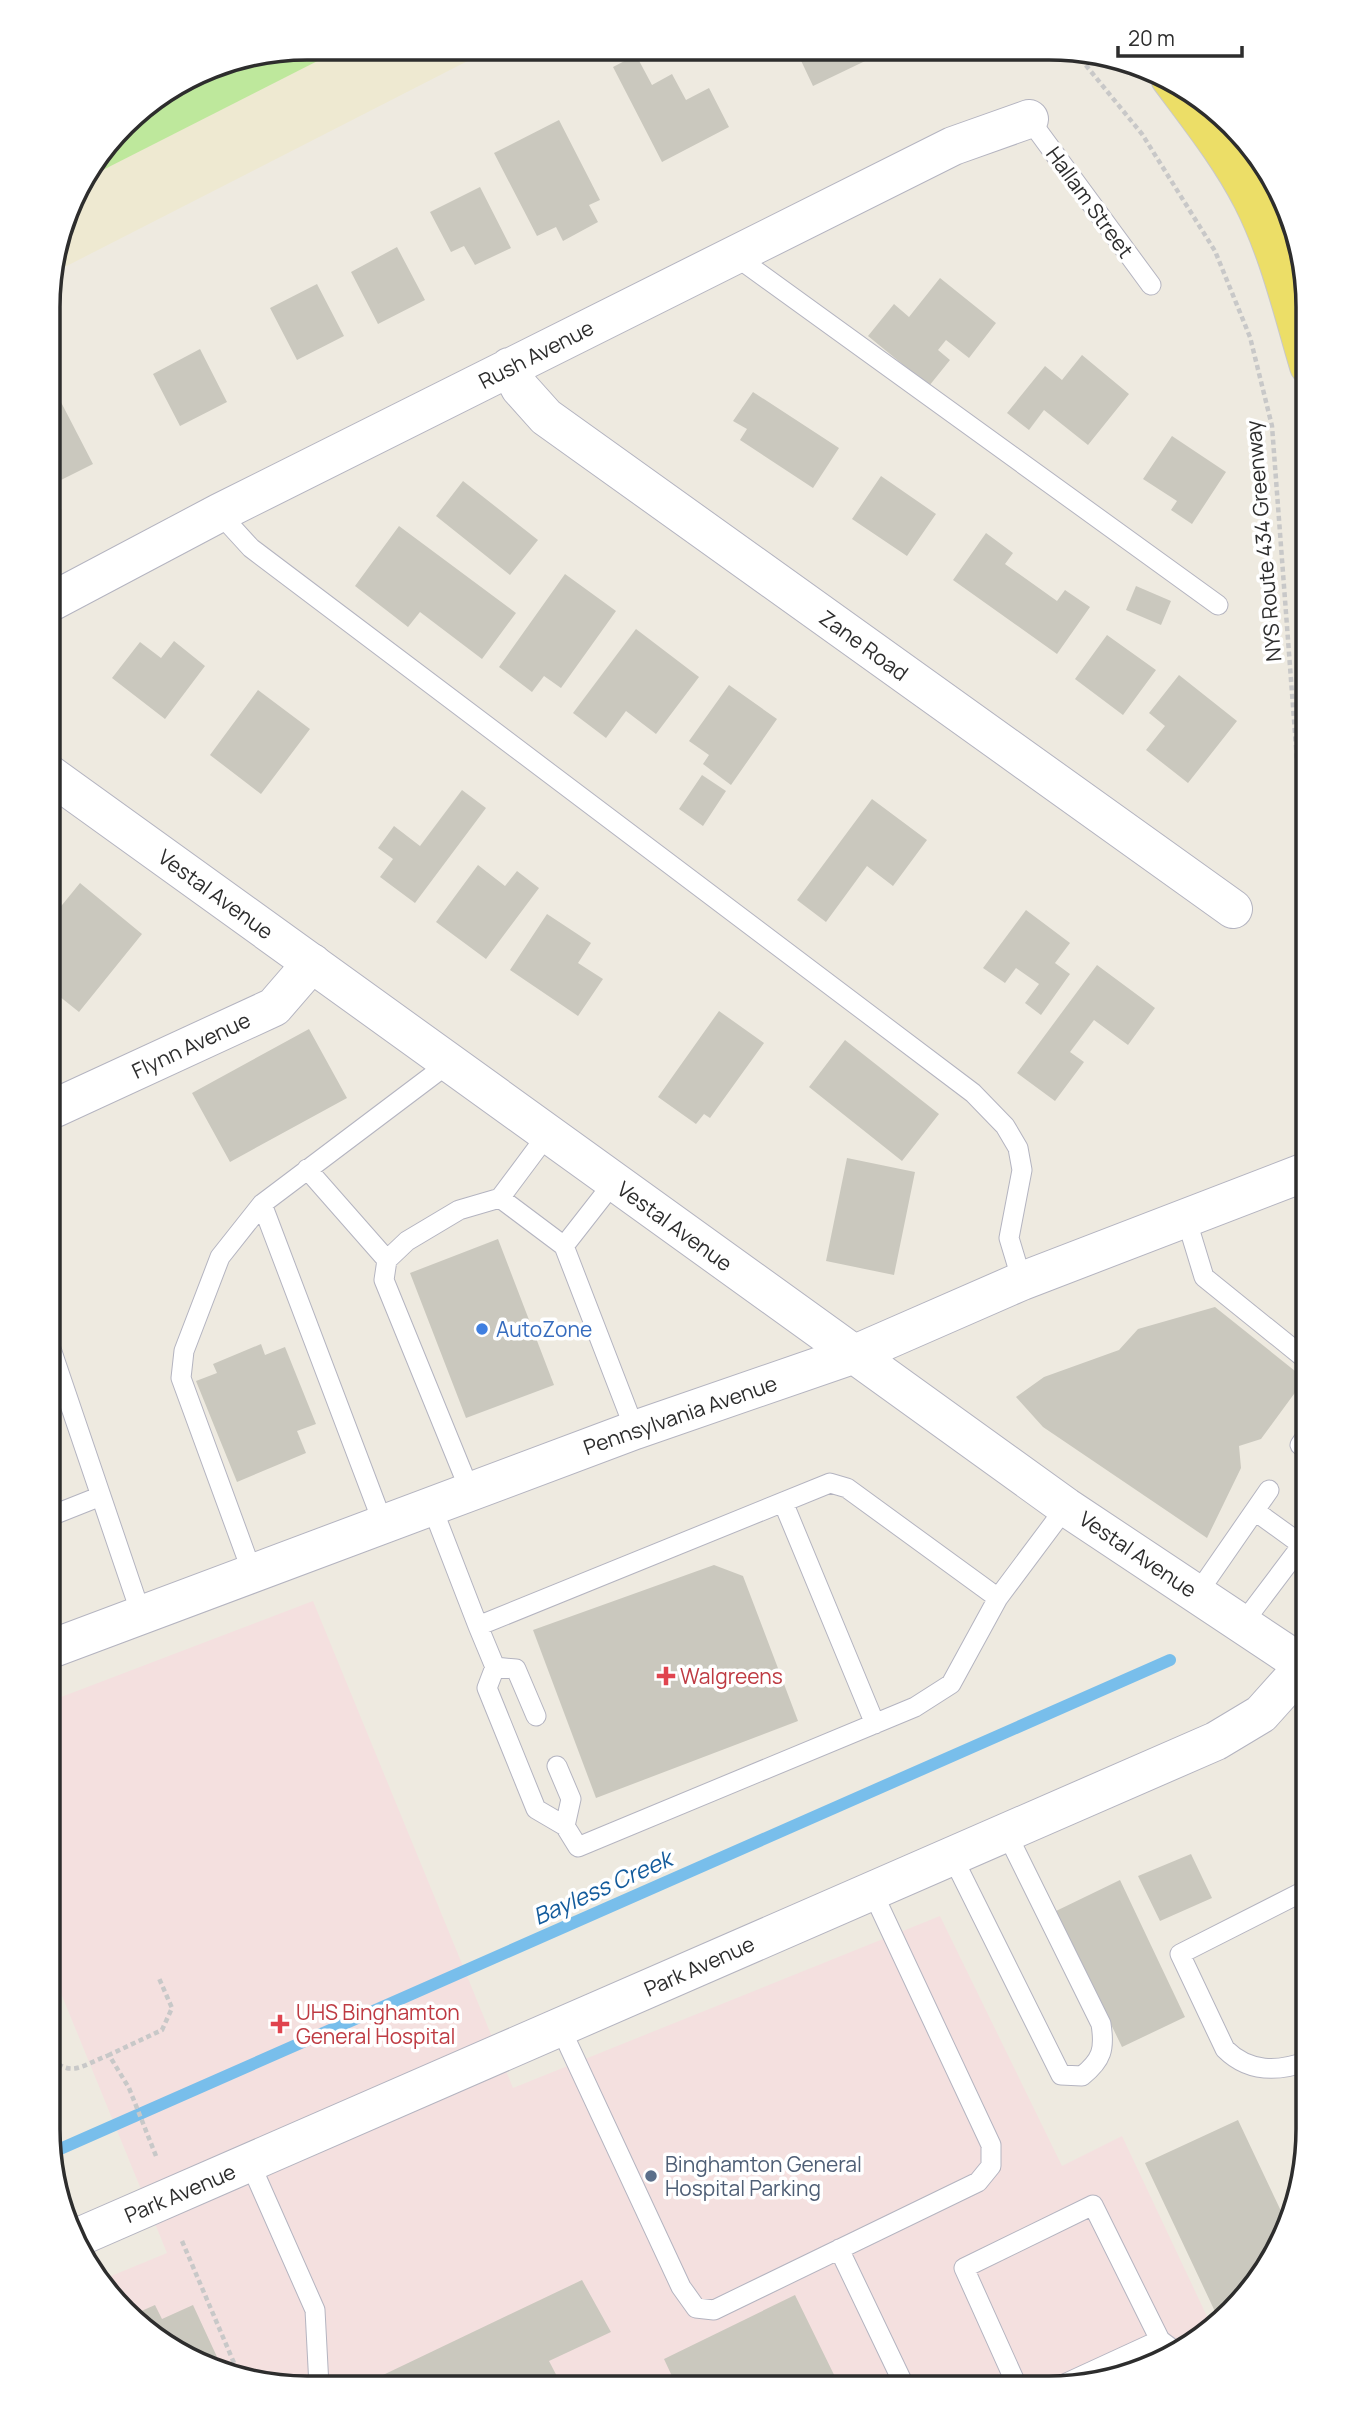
<svg xmlns="http://www.w3.org/2000/svg" width="1356" height="2435" font-family="Manrope,sans-serif">
<rect width="100%" height="100%" fill="#eeeae0"/>
<path fill="#eee9d1" d="M307,47L493,48L49,275L74,192L135,112L208,67Z"/>
<path fill="#f4e0df" d="M313,1601L513,2088L940,1916L1062,2166L1122,2136L1212,2327L1194,2344L1133,2374L1049,2388L273,2385L207,2368L136,2324L99,2281L167,2253L47,1959L48,1702Z"/>
<path fill="#bee89c" d="M307,47H345L93,175L91,170L135,112L208,67Z"/>
<g fill="none" stroke-linecap="round" stroke-linejoin="round">
<path stroke="#78beeb" stroke-width="12" d="M51,2153L1170,1660"/>
</g>
<path fill="#cac8be" d="M796,50L863,51H886L813,86Z
M636,55L652,85L672,74L686,100L709,88L729,127L662,162L613,67Z
M559,120L600,200L589,205L598,222L563,241L556,227L537,236L494,153Z
M480,187L511,248L475,265L464,246L451,252L430,212Z
M397,247L425,300L378,324L351,272Z
M940,278L996,323L969,358L946,340L938,350L950,360L929,386L868,336L894,304L909,317Z
M317,284L344,336L297,360L270,308Z
M200,349L227,402L180,426L153,374Z
M1082,355L1129,394L1088,445L1044,410L1029,430L1007,413L1045,366L1062,380Z
M49,379L93,464L49,486Z
M753,392L839,448L813,488L740,440L747,429L733,421Z
M1172,436L1226,472L1192,524L1171,510L1177,501L1143,479Z
M881,476L936,514L907,556L852,519Z
M463,481L538,540L510,575L436,516Z
M399,526L516,613L482,659L420,612L408,627L355,586Z
M986,533L1013,553L1005,564L1057,601L1065,590L1090,607L1057,654L953,580Z
M565,574L616,611L561,688L544,676L532,692L499,667Z
M1136,586L1171,601L1161,625L1126,610Z
M636,629L699,677L656,734L626,711L606,738L573,713Z
M1107,635L1156,670L1123,715L1075,679Z
M174,641L205,666L165,719L112,678L140,642L161,658Z
M1179,675L1237,721L1188,783L1146,750L1165,726L1149,713Z
M729,685L777,719L731,785L703,764L709,755L689,741Z
M258,690L310,729L261,794L210,755Z
M702,775L726,791L703,826L679,809Z
M462,790L486,808L415,903L380,877L393,859L378,848L394,826L420,846Z
M872,799L927,840L893,886L867,866L826,922L797,900Z
M478,865L505,886L517,871L539,888L486,959L436,922Z
M80,883L142,934L79,1012L49,988V921Z
M1026,910L1070,943L1055,963L1070,974L1041,1015L1025,1003L1039,984L1016,968L1005,983L983,968Z
M547,914L591,943L578,963L603,979L578,1016L510,970Z
M1097,965L1155,1008L1128,1045L1094,1020L1070,1052L1084,1062L1055,1101L1017,1073Z
M719,1011L764,1043L710,1118L704,1114L696,1124L658,1097Z
M309,1029L347,1098L230,1162L192,1093Z
M845,1040L939,1114L902,1161L809,1087Z
M847,1158L915,1172L894,1275L826,1261Z
M498,1239L554,1385L466,1418L410,1273Z
M1215,1307L1305,1379L1261,1439L1239,1446L1241,1468L1207,1538L1043,1427L1016,1397L1044,1377L1119,1350L1138,1329Z
M261,1344L265,1355L285,1347L316,1424L297,1431L306,1453L237,1482L196,1381L217,1373L213,1364Z
M714,1565L743,1576L798,1721L596,1798L533,1630Z
M1191,1854L1212,1898L1160,1921L1138,1876Z
M1120,1880L1185,2017L1122,2047L1056,1911Z
M1238,2120L1289,2228L1255,2286L1219,2320L1145,2163Z
M582,2280L611,2332L549,2361L562,2386H389L383,2375Z
M795,2295L840,2387H677L664,2359Z
M155,2305L162,2319L193,2305L224,2372L207,2368L136,2324L130,2316Z"/>
<g fill="none" stroke-linecap="round" stroke-linejoin="round">
<defs>
<path id="lane" d="M1029,119L1151,285
M734,255L1218,605
M219,513L251,548L973,1093L1005,1126L1018,1148L1022,1170L1009,1238L1022,1281
M307,1169L387,1260
M614,1182L564,1246L635,1430
M500,1198L564,1246
M262,1204L384,1526
M1186,1218L1204,1277L1308,1361
M48,1340L141,1614
M1300,1445L1308,1433
M470,1491L384,1280L387,1260L407,1241L459,1210L500,1198L547,1135
M783,1502L875,1724
M432,1507L478,1626L830,1483L847,1488L998,1598L1066,1507
M1255,1511L1302,1545
M48,1517L101,1496
M252,1572L181,1378L184,1351L220,1257L262,1204L449,1063
M1197,1594L1269,1490
M1243,1623L1308,1537
M478,1626L495,1667L516,1669L536,1716
M495,1667L487,1688L536,1809L565,1826
M557,1766L571,1799L565,1826L578,1847L915,1707L951,1684L998,1598
M952,1856L1061,2075L1082,2076C1102,2060 1105,2049 1101,2024L1006,1832
M560,2027L681,2287L696,2308L714,2310L978,2182L991,2166V2145L872,1891
M1308,2061C1278,2072 1249,2073 1225,2049L1180,1954L1308,1889
M250,2163L315,2310L319,2386
M839,2249L905,2387
M1060,2386L1160,2340
M1018,2388L964,2268L1093,2205L1160,2340L1176,2352"/>
<path id="street" d="M509,367L520,388L546,417L1233,909
M49,603L219,513L953,146L1029,119
M55,1108L274,1007L312,963"/>
<path id="secondary" d="M49,774L1066,1507L1308,1668
M48,1650L635,1430L855,1354L1022,1281L1308,1171
M74,2239L1216,1741L1261,1714L1305,1665"/>
<path id="primary" d="M1170,78C1199,117 1230,156 1252,199C1279,252 1292,309 1309,366"/>
</defs>
<use href="#lane" stroke="#b4b4c0" stroke-width="21"/>
<use href="#street" stroke="#b4b4c0" stroke-width="40"/>
<use href="#secondary" stroke="#b4b4c0" stroke-width="40"/>
<use href="#primary" stroke="#c8c8c8" stroke-width="40"/>
<path stroke="#c8c8c8" stroke-width="4.5" stroke-dasharray="5 3.5" stroke-linecap="butt" d="M1075,52L1142,134L1215,251L1250,337L1272,426L1300,800L1309,828
M47,2051C68,2081 80,2066 109,2055
M156,2156L129,2088L109,2055L162,2030L172,2008L158,1976
M182,2241L240,2377"/>
<use href="#lane" stroke="#fff" stroke-width="19"/>
<use href="#street" stroke="#fff" stroke-width="38"/>
<use href="#secondary" stroke="#fff" stroke-width="38"/>
<use href="#primary" stroke="#ecde67" stroke-width="38"/>
</g>
<circle fill="#3f7fe0" stroke="#fff" stroke-width="2.5" cx="482" cy="1329" r="7"/>
<g fill="#e0444e" stroke="#fff" stroke-width="2.5">
<path d="M662.5 1665.5h7v7h7v7h-7v7h-7v-7h-7v-7h7z"/>
<path d="M276.5 2013.5h7v7h7v7h-7v7h-7v-7h-7v-7h7z"/>
</g>
<circle fill="#5c6f8a" stroke="#fff" stroke-width="2.5" cx="651" cy="2176" r="7"/>
<g text-anchor="middle" dominant-baseline="central" stroke-width="7" stroke-linejoin="round" paint-order="stroke">
<g font-size="21" fill="#2d2d2d" stroke="#fff">
<text transform="translate(1090 202) rotate(54)">Hallam Street</text>
<text transform="translate(536 354) rotate(-27)">Rush Avenue</text>
<text transform="translate(1263 541) rotate(-95)">NYS Route 434 Greenway</text>
<text transform="translate(864 645) rotate(36)">Zane Road</text>
<text transform="translate(216 894) rotate(36)">Vestal Avenue</text>
<text transform="translate(191 1045) rotate(-25)">Flynn Avenue</text>
<text transform="translate(675 1226) rotate(36)">Vestal Avenue</text>
<text transform="translate(680 1415) rotate(-19)">Pennsylvania Avenue</text>
<text transform="translate(1138 1554) rotate(34)">Vestal Avenue</text>
<text transform="translate(699 1966) rotate(-24)">Park Avenue</text>
<text transform="translate(180 2193) rotate(-23)">Park Avenue</text>
</g>
<g font-size="21" fill="#366cbe" stroke="#fff" text-anchor="start">
<text x="496" y="1329">AutoZone</text>
</g>
<g font-size="21" fill="#be3a42" stroke="#fff" text-anchor="start">
<text x="680" y="1676">Walgreens</text>
<text x="296" y="2012">UHS Binghamton<tspan x="296" dy="24">General Hospital</tspan></text>
</g>
<g font-size="21" fill="#4e5e75" stroke="#fff" text-anchor="start">
<text x="665" y="2164">Binghamton General<tspan x="665" dy="24">Hospital Parking</tspan></text>
</g>
<g font-size="23" font-style="italic" fill="#135b9c" stroke="#fff">
<text transform="translate(602 1887) rotate(-24)">Bayless Creek</text>
</g>
</g>
<path d="M0 0H1356V2435H0ZM307 60H1049A247 247 0 0 1 1296 307V2129A247 247 0 0 1 1049 2376H307A247 247 0 0 1 60 2129V307A247 247 0 0 1 307 60Z" fill="#fff" fill-rule="evenodd"/>
<path fill="none" stroke="#2d2d2d" stroke-width="3.5" d="M307 60H1049A247 247 0 0 1 1296 307V2129A247 247 0 0 1 1049 2376H307A247 247 0 0 1 60 2129V307A247 247 0 0 1 307 60Z"/>
<path d="M1118 46v10h124v-10" fill="none" stroke="#2d2d2d" stroke-width="3.5"/>
<text x="1128" y="46" font-size="21" fill="#2d2d2d" stroke="#ffffff" stroke-width="5" paint-order="stroke">20 m</text>
</svg>
